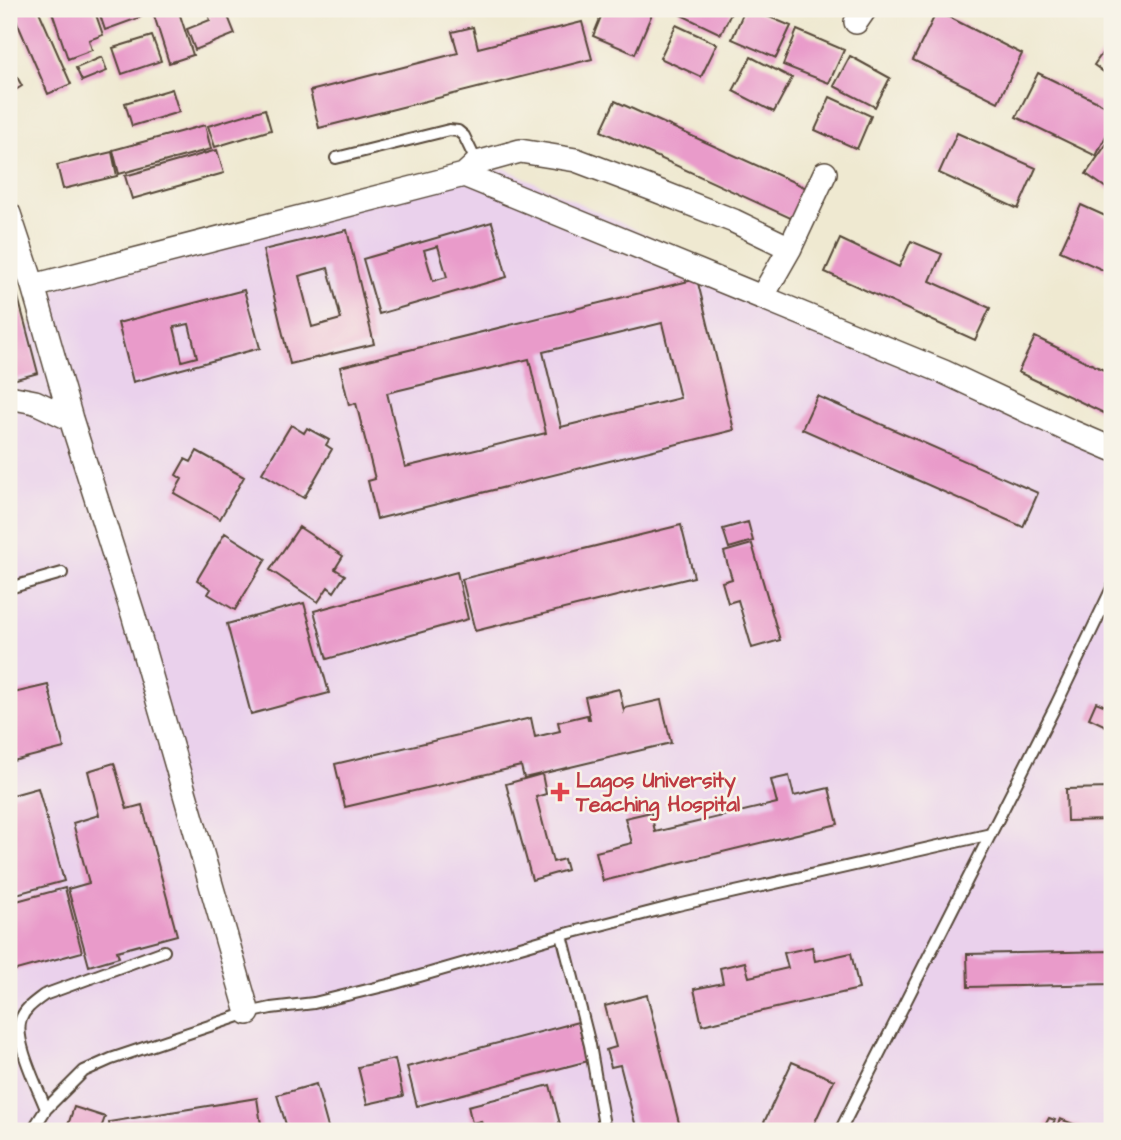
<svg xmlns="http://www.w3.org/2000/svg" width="1121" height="1140" font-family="'Architects Daughter',sans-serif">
<rect width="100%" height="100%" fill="#f7f3e8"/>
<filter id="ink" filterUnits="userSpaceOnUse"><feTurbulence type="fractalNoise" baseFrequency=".0143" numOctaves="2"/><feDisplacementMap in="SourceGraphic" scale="14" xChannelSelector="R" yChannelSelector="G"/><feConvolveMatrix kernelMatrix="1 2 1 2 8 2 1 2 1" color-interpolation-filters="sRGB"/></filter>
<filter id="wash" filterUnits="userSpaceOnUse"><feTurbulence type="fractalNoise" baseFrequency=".00686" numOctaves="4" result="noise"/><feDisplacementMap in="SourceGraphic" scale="28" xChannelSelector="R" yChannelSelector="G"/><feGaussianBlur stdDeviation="1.57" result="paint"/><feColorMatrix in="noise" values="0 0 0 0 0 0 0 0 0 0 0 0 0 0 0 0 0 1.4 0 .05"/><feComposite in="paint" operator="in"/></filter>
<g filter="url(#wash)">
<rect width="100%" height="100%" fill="#efe9d1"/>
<path fill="#ead1ec" d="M504,168L1112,453V1131H9V354L65,277Z"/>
<g id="blocks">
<path fill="#e99bca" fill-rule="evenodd" d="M22,9H38L71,84L48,94L13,13Z
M51,9H94L103,35L89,40L92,50L68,59Z
M98,9H138L141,17L105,30Z
M152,9H178L193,55L169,63Z
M206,9H225L235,34L195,50L187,29L210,20Z
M604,9H654L635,54L593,36Z
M681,9H733L721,34L679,14Z
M745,9H750L791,26L776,58L732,39Z
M937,11L1022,54L998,102L913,60Z
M582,22L592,59L319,128L310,91L458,53L452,32L473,27L478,48Z
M676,25L717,44L701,77L660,58Z
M797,30L844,50L829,83L783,65Z
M152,36L161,61L122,74L113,48Z
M1112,39V78L1094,65Z
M850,56L890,78L875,107L834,86Z
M102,57L107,71L82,81L76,68Z
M751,57L792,78L774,112L733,91Z
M9,63L22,86L9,94Z
M1038,73L1112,109V124L1096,156L1016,117Z
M172,89L179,112L132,126L125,103Z
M830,97L871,116L857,149L815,130Z
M615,101L811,190L797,221L601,131Z
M265,109L271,130L215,147L208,126Z
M205,125L211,149L119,174L113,150Z
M957,133L1036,168L1018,209L939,173Z
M1112,136V192L1086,174Z
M217,150L224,173L132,199L125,176Z
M112,152L117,176L63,189L57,165Z
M1081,205L1112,219V274L1060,251Z
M492,222L507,277L379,314L363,259ZM438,246L447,277L433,281L424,250Z
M347,230L374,344L290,364L263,250ZM328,268L341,319L312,327L299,276Z
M840,239L899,267L911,241L942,254L930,281L990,308L975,340L825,272Z
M9,263L38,373L9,381Z
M697,279L734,430L377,519L368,481L375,479L356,403L349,405L340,367ZM662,323L680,398L561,427L543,352ZM529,359L546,433L405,467L387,393Z
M244,290L260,348L133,382L118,323ZM189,324L197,357L182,361L174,327Z
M1035,337L1112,374V417L1018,372Z
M817,396L1038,493L1023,527L802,429Z
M291,425L304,433L307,428L329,440L326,445L332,449L304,498L262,473Z
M197,451L244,477L220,519L174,493L182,479L176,475L185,459L191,462Z
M748,522L753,541L729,548L723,529Z
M681,525L694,577L475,631L462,579Z
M299,527L343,556L335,569L345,575L334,592L328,587L318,602L270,570Z
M225,533L266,559L235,610L208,594L211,589L197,580Z
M752,544L780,640L752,648L738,600L728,603L722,582L732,579L724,552Z
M457,572L468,619L327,659L314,611Z
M304,603L329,693L251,714L227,624Z
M48,685L64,748L9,762V694Z
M619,689L624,711L625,708L661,700L671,743L524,778L521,766L345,807L335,764L531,718L535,737L560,731L558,722L587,715L588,719H590L585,697Z
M1112,698V729L1089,718L1096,702L1108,707Z
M114,763L127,809L142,805L177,935L117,951L119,957L89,966L68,889L89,883L73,823L99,815L88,771Z
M542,774L546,794L536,797L553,862L564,859L567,870L532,880L506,784Z
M789,776L794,796L829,788L838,824L603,881L596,852L632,843L625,818L651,812L655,832L777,803L771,780Z
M38,788L64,881L9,896V796Z
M1112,788V820L1067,821L1066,789Z
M65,888L82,952L9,972V903Z
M812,947L815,961L851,953L859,989L702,1025L694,989L723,983L720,968L745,962L749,977L788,968L784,953Z
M1112,951V984L968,987L967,954Z
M647,995L681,1131H637L620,1065L611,1067L606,1050L616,1047L605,1006Z
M578,1022L588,1061L417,1106L407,1067Z
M395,1059L403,1096L367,1104L358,1067Z
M792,1062L834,1080L811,1131H760Z
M316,1084L329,1131H288L277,1095Z
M550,1085L560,1124L535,1131H484L481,1121L472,1123L468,1106Z
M257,1098L262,1131H110L109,1122Z
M74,1107L105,1117L100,1131H66Z
M1049,1118L1055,1120L1049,1131H1048L1043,1129Z
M1060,1119L1092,1131H1055Z
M478,1125L479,1131H454V1130Z"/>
</g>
</g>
<g filter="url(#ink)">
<use href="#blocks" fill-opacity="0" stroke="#564739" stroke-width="2"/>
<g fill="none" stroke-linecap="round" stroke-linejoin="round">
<defs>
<path id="service" d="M336,158L449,130L458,131L464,136L477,163
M9,588L62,573
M562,935L590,1045L605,1131
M46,1109C38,1088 13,1040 21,1019C25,1008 35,1002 44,995L164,951
M32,1131L46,1109L84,1071L111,1059L248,1013L271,1008L314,1003L392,984L562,935L678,905L991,834
M840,1131L1056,705L1112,588"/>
<path id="minor" d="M856,22L865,9
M464,175L477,163L520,151L576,160L653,189L734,221L790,248
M9,214L33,286L71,419L133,614L248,1013
M33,286L464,175L944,372L1070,431L1112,449
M762,297L790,248L825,173
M9,397L35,402L71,419"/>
</defs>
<use href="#service" stroke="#564739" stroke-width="14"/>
<use href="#minor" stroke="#564739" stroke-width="26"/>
<use href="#service" stroke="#fff" stroke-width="10"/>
<use href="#minor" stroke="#fff" stroke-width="23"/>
</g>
</g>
<path fill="#e0444e" stroke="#f7f3e8" stroke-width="2.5" d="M556.5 781.5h7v7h7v7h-7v7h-7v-7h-7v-7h7z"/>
<g text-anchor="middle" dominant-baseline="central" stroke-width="5" stroke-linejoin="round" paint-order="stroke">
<g font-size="21" font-weight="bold" fill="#be3a42" stroke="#f7f3e8" text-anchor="start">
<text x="576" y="780">Lagos University<tspan x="576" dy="24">Teaching Hospital</tspan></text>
</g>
</g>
<rect width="1121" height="1140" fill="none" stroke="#f7f3e8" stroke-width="35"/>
</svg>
